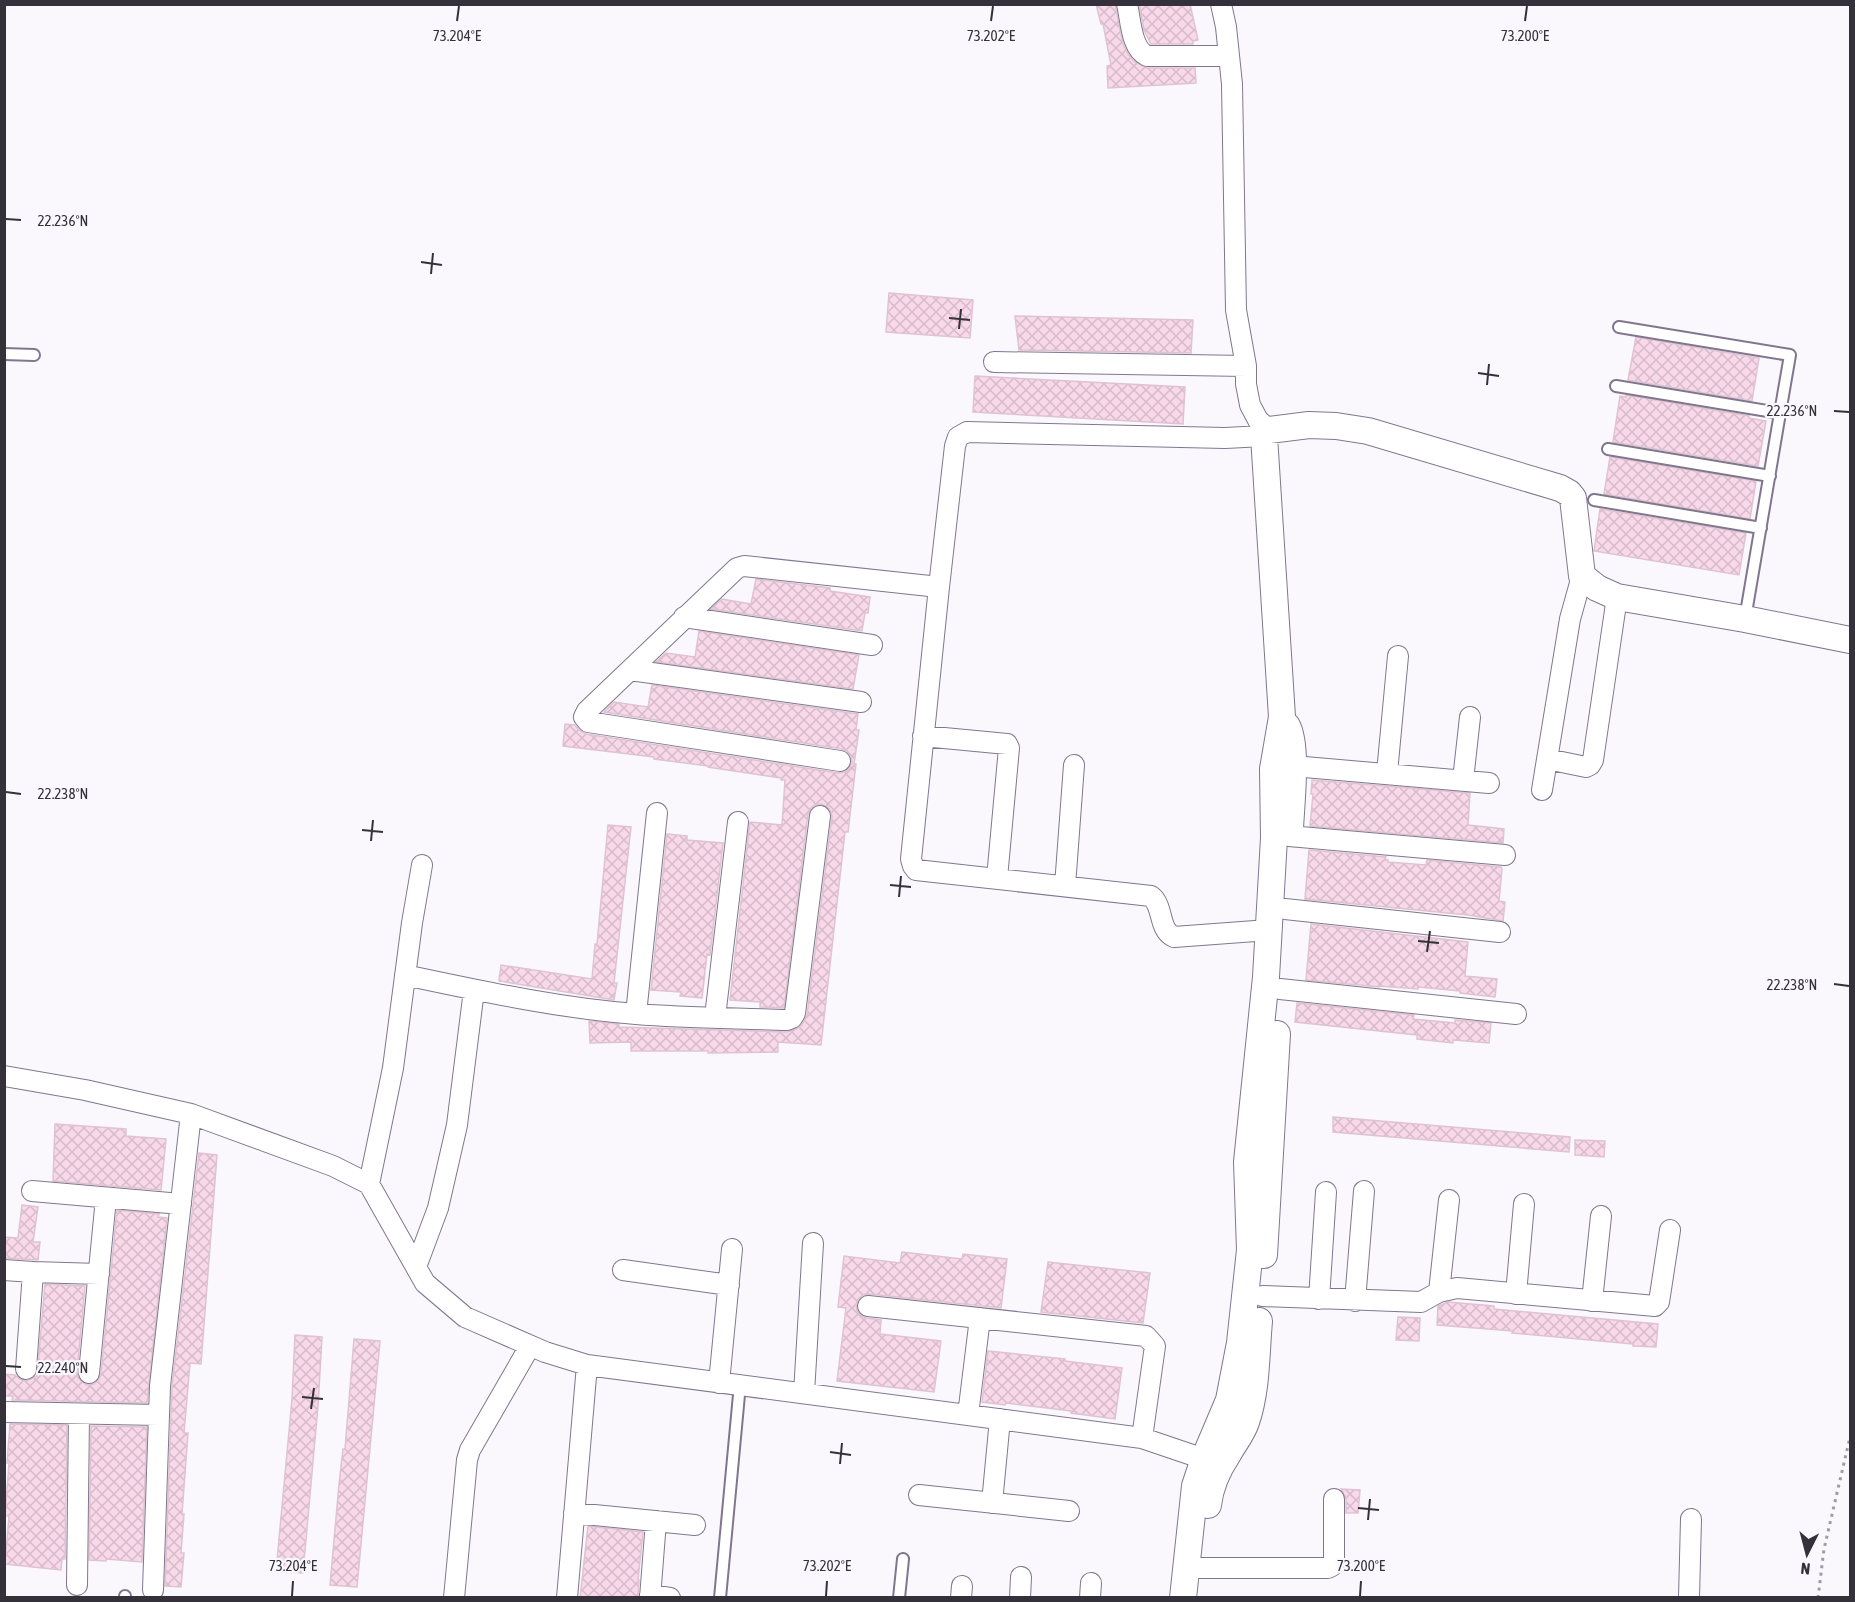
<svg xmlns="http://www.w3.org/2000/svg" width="1855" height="1602" font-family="'Asap Condensed',sans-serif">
<defs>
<pattern id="building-cross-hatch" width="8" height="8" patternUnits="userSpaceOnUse" patternTransform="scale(1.5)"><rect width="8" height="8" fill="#f9d9e9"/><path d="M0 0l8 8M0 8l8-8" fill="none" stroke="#d6bbc9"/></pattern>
</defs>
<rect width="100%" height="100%" fill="#faf8fd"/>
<path fill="url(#building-cross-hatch)" stroke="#dfc3d1" stroke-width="1.5" d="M1096,4H1115L1123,44L1128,54L1135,62L1147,68H1195L1196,83L1108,88L1107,66L1111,65L1103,24H1101Z
M1139,4H1190L1198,40L1193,41V44H1151L1144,30Z
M889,293L973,300L970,338L886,332Z
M1015,316L1193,320L1191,353L1019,350Z
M1636,337L1759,358L1752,401L1628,380Z
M975,376L1185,387L1183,424L973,412Z
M1626,395L1749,416V418L1766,421L1758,466L1613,442L1620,396L1626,397Z
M1610,457L1756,481L1750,519L1604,494Z
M1600,509L1746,533L1739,575L1594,551Z
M756,579L830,588V591L870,597L868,613H865L862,631L711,609L722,599L751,604Z
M699,631L859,655L853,689L656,662L666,653L695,657Z
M652,685L858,714L856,730H859L854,764H856L848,832H845L821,1045L778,1042V1052L708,1053V1051H631V1042L590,1043L589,1021L619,1024V1027L787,1032L796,1029L802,1025L807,1015L832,817L831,812L828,807L821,804L815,805L811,808L808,814L784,1008L760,1007V1002L730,1000L750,822L782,825L785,780H781V778L708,767V766L654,759V757L563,746L565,724L575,725L579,730L586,734L838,773L845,772L849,769L852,763L851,756L847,751L842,749L604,712L614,702L648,707Z
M1312,780L1470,793L1468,825L1504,829L1503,843L1310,826L1313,794H1311Z
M608,825L631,827L614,983H617L614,1000L499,981L501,965L592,979L595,944H597Z
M667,834L687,836V840L723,843L710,955L707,954L702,998L680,996L681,992L651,990Z
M1309,850L1386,857L1385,860H1388V862L1426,865L1427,860L1501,867L1502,869L1499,901L1505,902L1503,921L1468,915L1305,899Z
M1311,924L1468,942L1465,976L1497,979L1495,997L1460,993V991L1418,987V989L1379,986V987L1306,980Z
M1297,1003L1414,1015L1413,1019L1455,1023V1020L1491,1023L1489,1043L1453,1040V1043L1417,1039V1035L1295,1022Z
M1333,1117L1570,1137L1569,1152L1333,1132Z
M55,1124L126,1129V1136L166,1139L161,1190L53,1181Z
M1575,1140L1605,1141L1604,1157L1575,1155Z
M199,1153L217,1155L201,1364L190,1363L184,1433H188L182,1514H184L181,1553H184L181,1587L165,1586L172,1387Z
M22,1205L38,1207L33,1242H40L38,1260L4,1258V1237L18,1238Z
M117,1210L159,1214L158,1217L167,1218L147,1403L12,1400L13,1396H4V1374L15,1375L20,1379L26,1381L37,1376L45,1284L85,1286L77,1372L78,1378L82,1382L87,1385L94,1384L99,1379L101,1374Z
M902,1252L962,1259L963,1254L1007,1259L1001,1308L869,1294L863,1295L858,1299L856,1304L857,1311L860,1315L866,1318L881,1320L880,1334L941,1341L934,1392L837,1381L846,1308L838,1307L844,1256L900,1263Z
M1048,1262L1150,1273L1143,1323L1041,1312Z
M1448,1302L1494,1306V1309L1658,1324L1656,1347L1633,1346V1344L1512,1333L1513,1331L1437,1325L1438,1306Z
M1398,1317L1420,1318L1419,1341L1396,1340Z
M295,1335L322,1337L318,1406L303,1573L276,1571L292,1399Z
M354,1339L380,1341L357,1587L330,1585L339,1484L343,1449H345Z
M988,1351L1065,1359V1361L1122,1368L1115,1419L1071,1413V1411L1006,1403L1005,1405L982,1402Z
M10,1424L67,1425L65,1559H62L61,1570L5,1564L9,1516H5L9,1463H7Z
M91,1426L147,1427L142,1562L106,1559V1561L89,1560Z
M1341,1489L1360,1490L1358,1513H1346V1498Z
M588,1526L643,1532L638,1580H639L638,1598H580Z"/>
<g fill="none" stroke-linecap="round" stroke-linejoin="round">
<defs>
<path id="service" d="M1619,327L1790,355L1780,413
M4,354L34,355
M1616,386L1780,413L1745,619
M1608,449L1770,476
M1594,500L1761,528
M125,1598V1596
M720,1598L740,1384
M899,1598L903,1559"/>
<path id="minor" d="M1127,4C1131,21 1131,48 1147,56H1229
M1221,4L1226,27L1232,84L1236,310L1246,366V384L1250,405L1258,420L1269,430
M994,362L1246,366
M939,587L911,859L913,866L916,870L1151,896C1164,906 1158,930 1174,937L1269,930
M684,617L872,645
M630,670L861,702
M923,736L1007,744L1009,748L997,878
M1547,759L1586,767L1590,765L1593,760L1617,597
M840,761L588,722L584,717L587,711L737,568L744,566L939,587L955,446L958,437L967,432L1225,438L1264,436
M1293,766L1489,783
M1387,773L1398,656
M1463,780L1470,717
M1542,790L1570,619L1582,576
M1289,836L1505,855
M1065,886L1074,765
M1285,909L1500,932
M405,975C481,991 558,1008 636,1014C686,1018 737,1018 787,1020L792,1018L795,1013L820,816
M1280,989L1516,1014
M636,1014L657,813
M715,1017L738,822
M4,1076L85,1090L191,1114L333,1166L369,1184L425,1283L465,1317L545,1352L587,1365L1142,1438L1204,1459
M369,1184L393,1068L412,923L422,865
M32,1191L181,1204
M416,1267L438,1208L457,1125L474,990
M4,1270L33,1272
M623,1270L729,1285
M1439,1292L1449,1200
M1516,1294L1524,1204
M1262,1296L1421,1302L1439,1292L1457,1288L1655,1306L1659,1302L1670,1230
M1319,1299L1326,1192
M1355,1301L1364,1191
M1592,1301L1601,1216
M868,1306L1146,1336L1155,1346L1142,1438
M26,1369L33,1272L99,1274
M89,1373L106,1198
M719,1383L732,1249
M804,1393L813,1243
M4,1412L159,1415
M968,1415L980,1318
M919,1495L1069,1511
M992,1503L1000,1419
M574,1513L695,1525
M1199,1568H1328L1332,1566L1334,1563V1499
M77,1585L79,1414
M153,1590L160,1386L191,1114
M650,1595L670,1598
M454,1598L467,1460L470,1450L530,1346
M567,1598L587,1365
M650,1598L656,1521
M961,1598L962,1586
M1020,1598L1021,1577
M1090,1598L1091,1583
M1689,1598L1691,1519"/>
<path id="tertiary" d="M1287,726C1298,746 1291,805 1290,829
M1264,1255L1277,1034
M1208,1505C1210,1487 1218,1469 1228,1454C1234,1443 1242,1434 1246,1422C1257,1390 1256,1354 1259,1321
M1183,1598L1195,1486L1204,1459L1229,1400L1240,1343L1250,1250L1247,1162L1266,977L1274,838L1273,769L1282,717L1264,436L1269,430L1309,425L1336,426L1368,431L1560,488L1569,493L1573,498L1582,576L1597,588L1617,597L1745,619L1850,640"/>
</defs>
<use href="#service" stroke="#80778e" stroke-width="14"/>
<use href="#minor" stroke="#80778e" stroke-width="22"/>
<use href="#tertiary" stroke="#80778e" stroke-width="28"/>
<path stroke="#9e9ba3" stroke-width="3" stroke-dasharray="3 4.5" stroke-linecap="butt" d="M1818,1598L1824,1549L1850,1437"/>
<use href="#service" stroke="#fff" stroke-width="10"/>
<use href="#minor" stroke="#fff" stroke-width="20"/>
<use href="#tertiary" stroke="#fff" stroke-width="26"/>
</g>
<path fill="none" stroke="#35313b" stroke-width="2" d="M457,21L459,6M991,21L993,6M1525,21L1527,6M6,219L21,220M421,262L442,265M431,274L433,253M949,318L970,320M959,329L961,309M1478,373L1499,376M1487,385L1489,364M1834,411L1849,412M6,792L21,794M362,830L383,832M371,841L373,820M890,885L911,887M899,897L901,876M1418,941L1439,943M1427,952L1430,931M1834,984L1849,986M6,1366L21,1367M302,1397L323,1399M311,1409L314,1388M830,1452L851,1455M840,1464L842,1443M1358,1508L1379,1510M1368,1520L1370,1499M292,1596L293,1581M826,1596L827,1581M1360,1596L1361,1581"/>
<g font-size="15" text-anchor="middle" fill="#35313b" stroke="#faf8fd" stroke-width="4.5" stroke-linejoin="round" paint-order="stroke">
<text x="457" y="41">73.204°E</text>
<text x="991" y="41">73.202°E</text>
<text x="1525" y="41">73.200°E</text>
<text x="63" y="226">22.236°N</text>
<text x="1792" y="416">22.236°N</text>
<text x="63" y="799">22.238°N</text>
<text x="1792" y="990">22.238°N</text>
<text x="63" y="1373">22.240°N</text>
<text x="293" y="1571">73.204°E</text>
<text x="827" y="1571">73.202°E</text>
<text x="1361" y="1571">73.200°E</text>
</g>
<rect width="1855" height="1602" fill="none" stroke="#35313b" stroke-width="12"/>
<g transform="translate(1807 1554) rotate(186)" stroke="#faf8fd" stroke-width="4.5" paint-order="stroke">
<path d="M0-4.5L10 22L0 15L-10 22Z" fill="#35313b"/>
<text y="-9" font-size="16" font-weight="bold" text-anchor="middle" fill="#35313b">N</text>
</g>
</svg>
